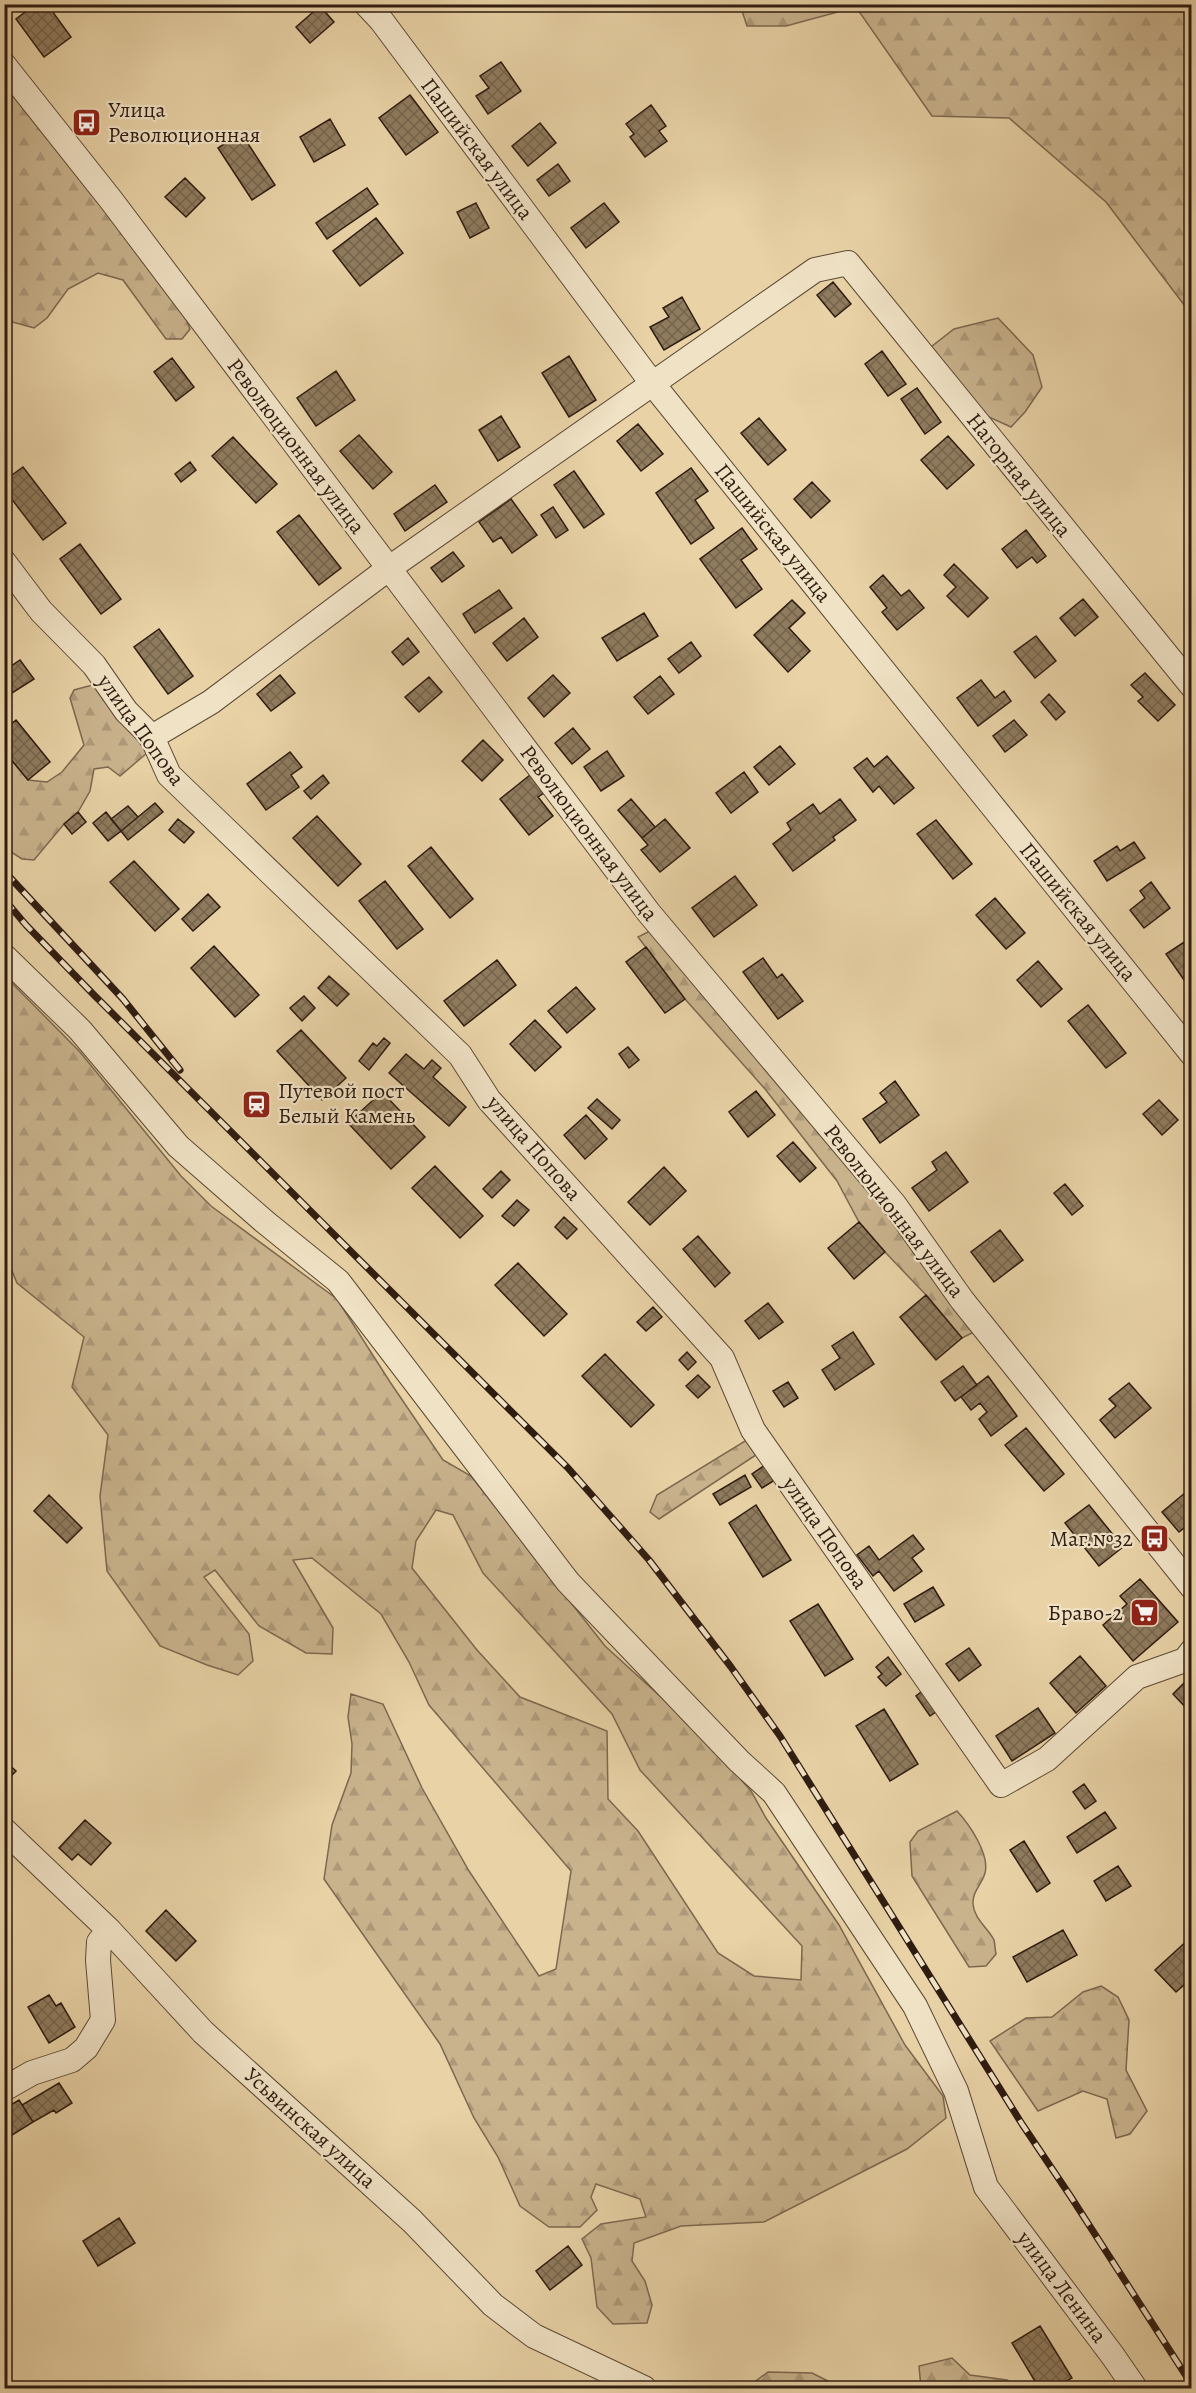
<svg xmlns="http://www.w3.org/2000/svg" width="1196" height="2393" font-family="Alegreya,serif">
<defs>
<pattern id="forest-firs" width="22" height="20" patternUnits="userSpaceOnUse" patternTransform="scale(1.5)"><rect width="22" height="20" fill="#c9b38d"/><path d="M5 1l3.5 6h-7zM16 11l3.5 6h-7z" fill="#ad9979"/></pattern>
<pattern id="building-cross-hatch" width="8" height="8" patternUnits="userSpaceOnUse" patternTransform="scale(1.5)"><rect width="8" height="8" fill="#8f7b5e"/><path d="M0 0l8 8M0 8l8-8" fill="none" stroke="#75644c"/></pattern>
</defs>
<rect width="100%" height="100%" fill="#e8d2a6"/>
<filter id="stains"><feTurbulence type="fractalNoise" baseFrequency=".00333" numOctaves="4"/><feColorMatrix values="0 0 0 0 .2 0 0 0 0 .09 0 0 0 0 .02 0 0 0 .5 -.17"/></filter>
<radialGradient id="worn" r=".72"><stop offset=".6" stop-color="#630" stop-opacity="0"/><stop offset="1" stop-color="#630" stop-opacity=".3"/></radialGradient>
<path fill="url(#forest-firs)" stroke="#7c684f" stroke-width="1.5" fill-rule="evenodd" d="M740,5H1191V314L1106,202L1009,118L932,116L856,7L786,26H747Z
M4,84L79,173L184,314L190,329L182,339H166L123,280L98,273L68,289L47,318L34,328L5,320Z
M998,318L1033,355L1042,387L1025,412L1011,427L980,413L931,347L954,329Z
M96,684L147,753L120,776L108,767L94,769L90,791L78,812L64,824L34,860L22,859L5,848L4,751L28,780L47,782L62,772L84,745L70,698L74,690Z
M652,930L882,1204L978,1330L962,1338L926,1295L885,1252L859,1222L837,1181L765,1089L685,999L638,937Z
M4,975L80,1052L181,1176L211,1206L337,1299L390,1382L443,1460L471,1476L605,1646L695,1728L751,1791L766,1818L839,1925L905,2045L943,2096L946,2118L907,2149L764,2222L681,2226L634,2243L632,2261L645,2281L652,2305L647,2323L613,2324L597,2307L591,2258L582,2239L601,2224L646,2217L640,2199L596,2184L591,2197L597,2210L580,2227H549L520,2206L498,2157L474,2118L440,2044L324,1879L332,1825L351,1773L352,1744L348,1717L351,1694L383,1704L422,1788L469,1871L539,1976L556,1969L571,1871L429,1705L409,1662L381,1614L312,1558L293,1560L333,1628L332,1654L306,1653L259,1626L215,1570L204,1577L249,1634L253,1661L238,1675L207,1665L160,1646L107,1571L100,1496L108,1435L72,1387L84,1337L17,1283L5,1254ZM436,1510L453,1515L483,1573L612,1714L640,1770L802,1946L801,1980L754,1976L718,1953L638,1831L608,1799L607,1731L520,1697L477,1650L412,1568L416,1541Z
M745,1441L754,1444L759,1453L659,1519L650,1512L657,1495Z
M957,1811C969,1824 990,1854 985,1873C982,1884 972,1892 973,1904C974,1919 988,1928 994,1940C995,1944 995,1950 996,1954L986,1966L969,1967L912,1876L910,1842L918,1831Z
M1101,1986L1118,1997L1129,2020L1126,2070L1147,2111L1130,2134L1116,2138L1107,2099L1083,2091L1038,2111L990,2041L1026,2018L1052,2017L1083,1992Z
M952,2358L970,2375L1007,2380L1019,2388H921L919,2366Z
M768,2372L812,2373L842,2388H746Z"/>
<path fill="url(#building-cross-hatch)" stroke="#2f1c11" stroke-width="1.5" d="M36,4H47L71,37L44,57L16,19Z
M320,6L334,22L310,43L296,27Z
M501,62L521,91L488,114L476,96L489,88L480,76Z
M410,95L438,132L406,155L379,118Z
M651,105L666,126L659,131L667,141L645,157L630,137L634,134L626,124Z
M330,119L345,145L314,162L300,137Z
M540,123L556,143L528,166L512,146Z
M241,133L275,185L252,200L218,148Z
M558,164L570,181L549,196L537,180Z
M185,178L205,198L186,217L165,197Z
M367,188L378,204L327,239L316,223Z
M476,203L489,228L470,238L457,212Z
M604,203L619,222L586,248L571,228Z
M376,218L403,253L360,286L333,251Z
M833,282L851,304L835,317L817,295Z
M682,297L700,329L664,350L650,327L669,317L663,308Z
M882,351L906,384L888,396L865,364Z
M569,356L596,400L569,417L542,373Z
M172,358L194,387L176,401L154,372Z
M336,371L355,400L316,426L297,398Z
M917,388L941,422L925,434L901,399Z
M501,416L520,447L498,461L479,430Z
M759,418L786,450L768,465L741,433Z
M638,424L663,454L641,471L617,441Z
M359,435L392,472L373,489L340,451Z
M948,436L974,465L947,489L921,460Z
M233,437L277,484L256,503L212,456Z
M190,462L196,470L181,482L175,474Z
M23,467L66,523L43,540L4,489V481Z
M691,468L708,491L695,500L714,528L691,544L656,493Z
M574,471L604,514L584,528L554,485Z
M812,482L830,501L811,518L794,499Z
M435,485L447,502L405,531L394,514Z
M511,499L537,535L512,553L501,537L493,542L479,522Z
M553,507L568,530L556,538L541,515Z
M299,515L341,568L319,585L277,532Z
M742,528L757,549L741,560L762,589L736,608L700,559Z
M1026,530L1046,556L1037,563L1032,557L1017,568L1002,549Z
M80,544L121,599L101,614L60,559Z
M453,552L464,566L442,582L431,568Z
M954,564L988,598L968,617L947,596L956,587L944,575Z
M883,575L901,596L909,590L924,608L897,630L882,612L887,608L870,587Z
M499,590L512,608L475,633L463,614Z
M1083,599L1098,617L1075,636L1060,618Z
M792,600L805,613L789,628L810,651L788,672L754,635Z
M644,613L658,636L617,661L602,638Z
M524,618L538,637L507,661L493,643Z
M159,629L193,676L168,694L134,647Z
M1036,636L1056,661L1035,678L1014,652Z
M408,638L419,652L403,665L392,652Z
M691,642L701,656L679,673L668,659Z
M20,660L34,679L12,693L4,682V671Z
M1145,673L1175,705L1158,721L1138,701L1143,697L1131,685Z
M280,675L295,693L271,711L257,694Z
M553,675L570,693L544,717L528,698Z
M660,676L674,694L648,714L634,697Z
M429,677L442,692L419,712L405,697Z
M981,680L995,698L1004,691L1011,701L978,726L957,698Z
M1049,694L1065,712L1056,720L1041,702Z
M16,720L50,762L28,780L4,751V730Z
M1014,720L1027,735L1005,752L993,736Z
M573,728L590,749L572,764L555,743Z
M483,740L503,760L482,781L462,761Z
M780,746L795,764L769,785L754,767Z
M607,751L624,776L601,791L584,767Z
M290,752L302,767L291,775L299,787L266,810L247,784Z
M887,756L914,788L894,804L879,786L873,792L854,768L867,758L874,767Z
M744,772L758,792L731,813L716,793Z
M323,775L329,783L311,799L304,791Z
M530,775L544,793L538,797L553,816L529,835L500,799Z
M631,799L655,827L642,838L618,810Z
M840,799L856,820L833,837L835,840L793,871L773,844L791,830L787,823L813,804L820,814Z
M155,803L163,812L128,840L121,831Z
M128,806L138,817L121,831L111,819Z
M78,812L86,822L72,834L64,824Z
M106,812L121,831L108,841L93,823Z
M317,816L361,864L338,886L293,838Z
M178,819L194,832L184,843L169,830Z
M665,819L690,848L660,872L641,850L648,845L642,838Z
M936,820L972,864L953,879L917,834Z
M1134,842L1145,858L1107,881L1094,861L1117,846L1120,851Z
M431,847L473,899L450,918L408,866Z
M134,861L179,909L155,931L110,882Z
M735,876L757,905L714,937L692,908Z
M385,881L423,929L397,949L359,901Z
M1151,882L1170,908L1144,928L1130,910L1145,898L1140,891Z
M208,894L220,907L193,931L182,919Z
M995,898L1025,933L1006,949L976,915Z
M1192,937V989L1191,990L1166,954Z
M214,946L259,995L235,1017L191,968Z
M646,947L685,999L665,1013L626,962Z
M763,958L777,978L782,974L803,1001L778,1019L743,972Z
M497,960L516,985L464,1026L444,1001Z
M1038,961L1062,989L1041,1007L1017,980Z
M329,976L349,994L337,1006L318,988Z
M576,987L595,1009L567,1033L548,1011Z
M304,996L315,1008L302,1021L290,1008Z
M1088,1005L1126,1053L1106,1068L1068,1021Z
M535,1020L561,1047L535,1071L510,1044Z
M301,1030L346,1078L322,1100L277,1051Z
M384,1038L390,1043L369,1070L359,1061L373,1043L377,1046Z
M628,1047L639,1060L629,1068L619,1054Z
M406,1054L424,1069L432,1060L441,1068L433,1077L466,1107L449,1126L389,1073Z
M895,1081L919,1115L880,1143L863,1119L887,1102L880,1093Z
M756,1091L775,1115L748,1137L729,1112Z
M382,1092L425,1137L391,1169L348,1123Z
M260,1096L266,1102L254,1113L248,1107Z
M597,1099L620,1120L612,1129L588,1108Z
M1159,1100L1178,1120L1162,1135L1143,1114Z
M586,1115L607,1139L585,1159L564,1135Z
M793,1142L816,1168L800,1182L777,1156Z
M946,1152L968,1182L929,1211L912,1188L937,1170L932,1162Z
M435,1166L483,1216L460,1238L412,1188Z
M664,1167L686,1191L650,1225L628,1202Z
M501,1171L510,1180L492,1198L483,1189Z
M1065,1184L1083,1206L1072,1215L1054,1193Z
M517,1200L529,1210L514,1226L502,1216Z
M564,1217L577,1229L567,1239L555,1227Z
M859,1222L885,1252L854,1279L828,1248Z
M1000,1230L1023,1260L994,1282L971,1252Z
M698,1236L730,1273L715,1287L683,1249Z
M518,1263L567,1314L544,1336L495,1285Z
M926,1295L962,1338L936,1360L900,1317Z
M768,1303L783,1322L759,1339L745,1321Z
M653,1307L662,1317L646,1331L637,1322Z
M853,1332L874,1364L835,1390L822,1370L840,1358L832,1346Z
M687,1352L696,1362L688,1370L679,1360Z
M605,1354L654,1405L631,1427L582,1376Z
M963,1366L977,1385L955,1401L941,1382Z
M698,1375L710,1387L698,1398L686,1386Z
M988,1376L1017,1416L991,1436L979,1419L987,1412L980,1403L971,1410L961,1397Z
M788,1382L798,1398L784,1407L773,1391Z
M1129,1383L1151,1408L1115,1438L1100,1420L1116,1406L1109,1399Z
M1026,1428L1064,1474L1044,1491L1005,1445Z
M768,1463L778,1478L762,1488L752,1474Z
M745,1475L751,1487L720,1505L713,1494Z
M1192,1487V1522L1179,1532L1162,1512Z
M49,1495L82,1528L67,1543L34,1511Z
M756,1505L791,1560L763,1577L729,1523Z
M1089,1505L1123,1547L1099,1566L1065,1523Z
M913,1535L924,1549L912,1558L922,1571L894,1591L879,1571L873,1576L857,1555L869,1546L879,1560Z
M1140,1579L1178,1622L1133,1661L1103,1625L1127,1604L1120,1596Z
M933,1587L944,1605L915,1622L904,1604Z
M818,1604L853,1659L825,1676L790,1621Z
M969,1648L981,1665L959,1681L946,1664Z
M1080,1656L1106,1686L1076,1713L1050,1683Z
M888,1657L901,1674L886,1686L878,1677L882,1674L876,1667Z
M1192,1675V1706L1188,1710L1173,1694Z
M925,1689L940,1709L930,1716L916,1696Z
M1038,1708L1055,1733L1012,1761L996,1736Z
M884,1709L918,1764L890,1781L856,1726Z
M4,1760L16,1771L4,1783Z
M1084,1784L1096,1801L1085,1809L1073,1792Z
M1105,1812L1116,1828L1077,1853L1067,1837Z
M85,1820L111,1843L91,1865L78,1854L72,1860L59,1848Z
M1024,1841L1050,1883L1037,1892L1010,1850Z
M1118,1866L1131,1886L1106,1901L1094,1881Z
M166,1910L196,1941L176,1961L146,1931Z
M1063,1930L1077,1955L1027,1982L1013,1957Z
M1190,1938L1192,1957L1186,1961L1192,1967V1978L1176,1992L1155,1970Z
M49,1995L56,2006L61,2003L75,2027L49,2043L28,2007Z
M59,2083L72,2103L56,2113L54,2110L33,2122L22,2105Z
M19,2100L33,2122L9,2137L4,2129V2109Z
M119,2218L135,2243L98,2266L83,2241Z
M568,2246L582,2265L550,2290L536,2271Z
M1040,2326L1072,2378L1054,2388H1039L1012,2343Z"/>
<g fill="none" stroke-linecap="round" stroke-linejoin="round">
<defs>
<path id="minor" d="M366,4L381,20L652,383L1192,1054
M4,65L111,200L649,913L894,1204L962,1300L1192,1587
M4,562L41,611L94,665L126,711L152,737L169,775L460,1055L489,1100L722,1358L753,1430L1001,1785L1047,1759L1137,1677L1185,1660L1192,1651
M152,737L211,702L388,569L815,270L848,263L1192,686
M4,956L80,1030L178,1146L265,1222L338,1281L568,1582L739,1761L774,1793L915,2006L956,2091L986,2187L1113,2356L1135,2388
M4,1830L109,1930L203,2032L412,2221L493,2305L534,2336L644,2388
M4,2089L32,2073L72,2060L86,2048L103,2020L98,1960L99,1942L109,1930"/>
</defs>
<use href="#minor" stroke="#5d4a36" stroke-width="26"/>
<use href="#minor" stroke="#f0e2c5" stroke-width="24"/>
<defs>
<path id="rail" d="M4,871L123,999L180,1070
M4,899L26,925L94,995L568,1468L649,1560L731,1667L780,1736L1022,2124L1071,2197L1192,2385"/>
</defs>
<use href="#rail" stroke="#2f1c11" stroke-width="7"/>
<use href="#rail" stroke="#f0e2c5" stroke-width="4.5" stroke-dasharray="14" stroke-linecap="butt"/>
</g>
<defs>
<symbol id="bus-square" viewBox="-11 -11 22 22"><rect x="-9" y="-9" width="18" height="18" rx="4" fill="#8f2418" stroke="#f0e2c5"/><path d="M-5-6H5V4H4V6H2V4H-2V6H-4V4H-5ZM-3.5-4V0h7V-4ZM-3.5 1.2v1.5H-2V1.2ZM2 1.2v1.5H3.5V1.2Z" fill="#fff"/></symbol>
<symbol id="station-square" viewBox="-11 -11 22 22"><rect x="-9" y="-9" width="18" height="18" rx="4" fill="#8f2418" stroke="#f0e2c5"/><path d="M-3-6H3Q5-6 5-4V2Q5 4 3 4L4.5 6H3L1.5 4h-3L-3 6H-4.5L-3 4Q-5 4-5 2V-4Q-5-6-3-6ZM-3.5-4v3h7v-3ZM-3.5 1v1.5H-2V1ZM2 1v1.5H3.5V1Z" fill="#fff"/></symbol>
<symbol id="supermarket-square" viewBox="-11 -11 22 22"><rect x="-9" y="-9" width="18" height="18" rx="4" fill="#8f2418" stroke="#f0e2c5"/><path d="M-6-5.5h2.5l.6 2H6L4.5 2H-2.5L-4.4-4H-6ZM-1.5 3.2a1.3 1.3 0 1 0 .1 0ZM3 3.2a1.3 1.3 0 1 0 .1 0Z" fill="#fff"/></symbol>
</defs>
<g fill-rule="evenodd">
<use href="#bus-square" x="70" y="106" width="33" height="33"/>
<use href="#station-square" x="240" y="1088" width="33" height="33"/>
<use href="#bus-square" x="1138" y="1522" width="33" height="33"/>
<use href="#supermarket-square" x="1128" y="1596" width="33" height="33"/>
</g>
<g text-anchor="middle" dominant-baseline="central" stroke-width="4.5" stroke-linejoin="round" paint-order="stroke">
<g font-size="22" fill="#2f1c11" stroke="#f0e2c5" text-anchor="start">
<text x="108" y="110">Улица<tspan x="108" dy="25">Революционная</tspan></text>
<text x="278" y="1091">Путевой пост<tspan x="278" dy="25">Белый Камень</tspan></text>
<text x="1133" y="1539" text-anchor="end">Маг.№32</text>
<text x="1123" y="1613" text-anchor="end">Браво-2</text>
</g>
<g font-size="22" fill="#2f1c11" stroke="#f0e2c5">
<text transform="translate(477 149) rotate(53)">Пашийская улица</text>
<text transform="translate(296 446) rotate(53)">Революционная улица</text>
<text transform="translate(1019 475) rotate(51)">Нагорная улица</text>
<text transform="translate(773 533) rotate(51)">Пашийская улица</text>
<text transform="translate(141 730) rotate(54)">улица Попова</text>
<text transform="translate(589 833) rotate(53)">Революционная улица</text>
<text transform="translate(1078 912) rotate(51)">Пашийская улица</text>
<text transform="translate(534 1148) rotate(49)">улица Попова</text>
<text transform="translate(894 1211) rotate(52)">Революционная улица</text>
<text transform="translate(825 1533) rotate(55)">улица Попова</text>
<text transform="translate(310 2128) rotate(42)">Усьвинская улица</text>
<text transform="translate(1062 2287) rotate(53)">улица Ленина</text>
</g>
</g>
<rect width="1196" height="2393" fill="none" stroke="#e8d2a6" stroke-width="24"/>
<rect x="6" y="6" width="1184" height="2381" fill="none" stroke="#2f1c11" stroke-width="3"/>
<rect x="12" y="12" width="1172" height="2369" fill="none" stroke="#2f1c11" stroke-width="1.5"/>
<rect width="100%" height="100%" filter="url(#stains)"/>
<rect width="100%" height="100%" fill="url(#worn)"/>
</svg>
